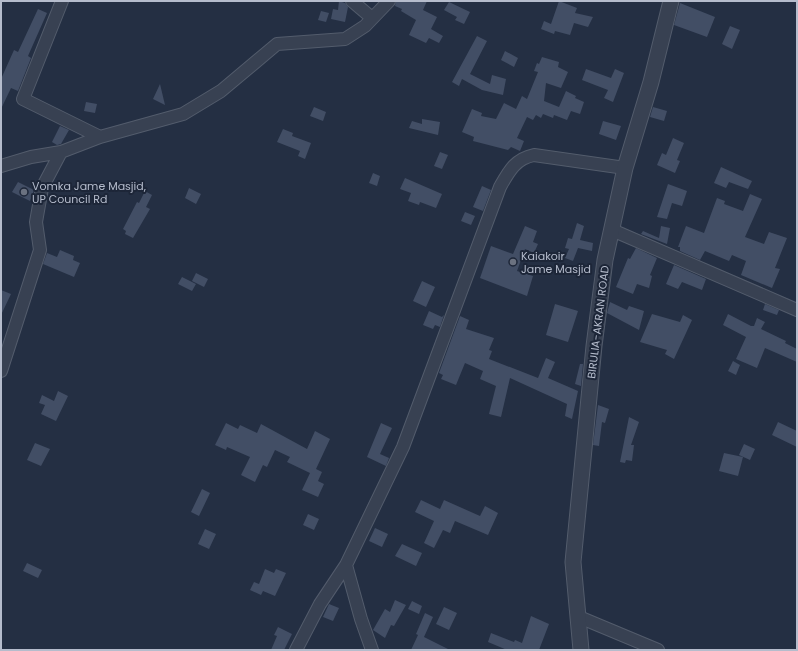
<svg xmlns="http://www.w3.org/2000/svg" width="798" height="651" font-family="Poppins,sans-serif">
<rect width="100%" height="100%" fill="#242f43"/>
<path fill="#424e65" d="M339,1L345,3L348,7L345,22L331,19L333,9L338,10Z
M396,1H427L423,10L437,17L431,29L443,36L439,43L429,38L426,43L409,35L416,20L401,11L402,9L395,6Z
M559,1L577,8L575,13L593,17L588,27L574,23L570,35L555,31L554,34L541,29L544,21L551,24Z
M449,2L470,12L464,24L455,20L457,17L444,10Z
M680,3L715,17L707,37L674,25Z
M38,9L47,13L28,56L31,58L18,91L11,88L1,109V79L14,50L18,52Z
M321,11L329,13L326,22L318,20Z
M730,26L740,30L732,49L722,44Z
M477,36L487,41L470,74L490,84L492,75L506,79L503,95L482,90L462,79L459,86L452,82Z
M505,51L518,58L514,67L501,60Z
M542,57L559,62L558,67L568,72L561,88L546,83L544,101L559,107L566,91L576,96L575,98L584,102L580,114L571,111L567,120L554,115L553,118L543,114L541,118L536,115L533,120L527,117L517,138L524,141L520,151L511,147L508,150L473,141L474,137L462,132L472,109L482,113L481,116L496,119L504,103L516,109L522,96L527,99L538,72L534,71L537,63L539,64Z
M586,69L611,78L615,69L624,73L613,102L604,98L608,90L582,80Z
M160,84L165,105L153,99Z
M86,102L97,104L95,113L84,111Z
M314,107L326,112L323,121L310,116Z
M653,107L667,111L664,121L650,117Z
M422,119L440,122L438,135L409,128L412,121L422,124Z
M603,121L621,126L616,140L599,134Z
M60,126L69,130L61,144L57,145L52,142Z
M283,129L293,133L292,136L311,143L305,159L298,156L300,151L277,142Z
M673,138L684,143L677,160L680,161L675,173L657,165L662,153L666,155Z
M440,152L448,155L442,169L434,166Z
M721,167L752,181L748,189L729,182L726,188L714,183Z
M373,173L380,176L377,186L369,183Z
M405,178L442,194L436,208L420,202L419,205L408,201L411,193L400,189Z
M18,182L34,190L30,201L12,192Z
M668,184L687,191L682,206L672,203L667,219L657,217Z
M482,186L491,190L483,211L473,207Z
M189,188L201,194L196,204L185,198Z
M145,191L152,195L146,207L150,209L133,238L125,234L126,231L123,229L137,202L139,203Z
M750,194L762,199L745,237L764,244L769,232L787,238L775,268L780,269L772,288L741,275L746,261L732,255L729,261L705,251L700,260L680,251V247H678L686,226L704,233L717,198L725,201L724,204L743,211Z
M465,212L475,216L471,225L461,221Z
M577,223L584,226L580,240L593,243L592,251L578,248L573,261L565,258L569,249L565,248L568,238L572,239Z
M525,226L537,231L533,242L538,244L534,253L525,249L517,271L533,276L527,296L480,278L491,246L513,254Z
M661,226L670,228L667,244L641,234L643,231L659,238Z
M636,248L657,258L650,275L652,276L649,288L637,284L633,294L616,287L628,258L630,259Z
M60,250L74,256L73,260L80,263L74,277L43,264L47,253L57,257Z
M674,265L706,279L702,290L682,282L678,289L666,284Z
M196,273L208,279L204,287L192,281Z
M182,277L196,284L192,291L178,284Z
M422,281L435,287L426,307L413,301Z
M1,290L11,294L1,315Z
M610,302L627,310L629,306L644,311L639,330L607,313Z
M555,304L578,311L568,342L546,335Z
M765,304L779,310L777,315L763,310Z
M429,311L442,317L444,315L440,327L435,325L433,329L423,325Z
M652,314L680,322L683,315L692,320L674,359L665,354L667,350L640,342Z
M728,314L751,326H754L757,318L765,322L761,329L786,341L785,343L797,349V362L765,348L757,368L736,359L746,337L723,325Z
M460,316L469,320L466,329L494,338L489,350L492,351L489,359L538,378L546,358L555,362L548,378L578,391L572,419L565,416L567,404L510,378L501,417L489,414L496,386L480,379L483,371L465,363L456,385L441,379L443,375L439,373Z
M733,361L740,365L736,375L728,371Z
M580,364H583L581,386L575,384Z
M58,391L68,396L56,421L41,414L45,405L39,403L42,395L54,401Z
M598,405L609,409L605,423L602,422L599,446L593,445Z
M629,417L639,422L631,445H634L632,461L626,460L625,463L620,462Z
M778,422L797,431V447L772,435Z
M226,423L238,429L240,425L257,433L261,424L307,449L315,431L330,439L316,469L322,472L318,481L324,484L318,497L302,490L310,473L287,462L290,457L275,450L267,467L263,465L255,482L241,475L250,457L227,447L226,450L215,445Z
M381,423L392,428L380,454L389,458L386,466L367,457Z
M35,443L50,449L41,466L27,460Z
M744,444L755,449L750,460L739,455Z
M724,453L743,457L738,476L719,471Z
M202,489L210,493L199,516L191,512Z
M421,500L440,509L444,500L480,516L485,506L498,513L488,535L455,521L450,533L443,530L434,548L424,543L434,521L415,512Z
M308,514L319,519L314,530L303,525Z
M375,528L388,534L382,547L369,541Z
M205,529L216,534L209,549L198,544Z
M402,544L422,553L416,566L395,556Z
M27,563L42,570L38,578L23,571Z
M265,569L274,573L276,569L286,573L275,596L263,591L261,595L250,590L254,582L259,584Z
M395,600L406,605L394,626L391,625L385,638L373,630L385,609L390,612Z
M412,601L422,606L419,614L408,609Z
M329,604L339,608L333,621L323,617Z
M444,607L457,613L449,630L436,624Z
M425,613L433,617L424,637L450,650H411L418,635L416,634Z
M531,616L549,624L539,650H507L488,642L491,633L514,642L515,640L522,643Z
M278,627L292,634L284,650H271L277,636L274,635Z"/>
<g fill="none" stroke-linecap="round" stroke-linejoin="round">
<defs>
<path id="minor" d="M62,1L23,99L100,137
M352,1L372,18
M1,166L31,157L61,152
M612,230L797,310
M1,371L40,250L36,222L42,188L61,152L100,137L183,114L221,91L277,44L345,39L365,26L389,1
M346,565L361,619L372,650
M579,617L658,650
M296,650L320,604L346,565L403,447L500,187C509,171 515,159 534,155L625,168"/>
<path id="tertiary" d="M581,650L573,562L594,346L605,260L625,168L651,82L671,1"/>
</defs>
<use href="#minor" stroke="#535c6c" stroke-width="14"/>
<use href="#tertiary" stroke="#535c6c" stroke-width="17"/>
<use href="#minor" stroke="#384152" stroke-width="12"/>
<use href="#tertiary" stroke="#384152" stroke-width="15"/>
</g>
<g fill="#6b7280" stroke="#1d2638" stroke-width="1.5">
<circle cx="24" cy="192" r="4"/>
<circle cx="513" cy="262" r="4"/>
</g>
<g text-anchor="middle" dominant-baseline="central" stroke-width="4" stroke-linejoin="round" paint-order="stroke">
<g font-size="11" fill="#b5bccc" stroke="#1d2638" text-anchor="start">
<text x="32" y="186">Vomka Jame Masjid,<tspan x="32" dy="13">UP Council Rd</tspan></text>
<text x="521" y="256">Kaiakoir<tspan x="521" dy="13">Jame Masjid</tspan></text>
</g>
<g font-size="11" fill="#b5bccc" stroke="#1d2638">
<text transform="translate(598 322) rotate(-83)">BIRULIA-AKRAN ROAD</text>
</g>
</g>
<rect width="798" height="651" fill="none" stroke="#b5bccc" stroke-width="4"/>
</svg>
